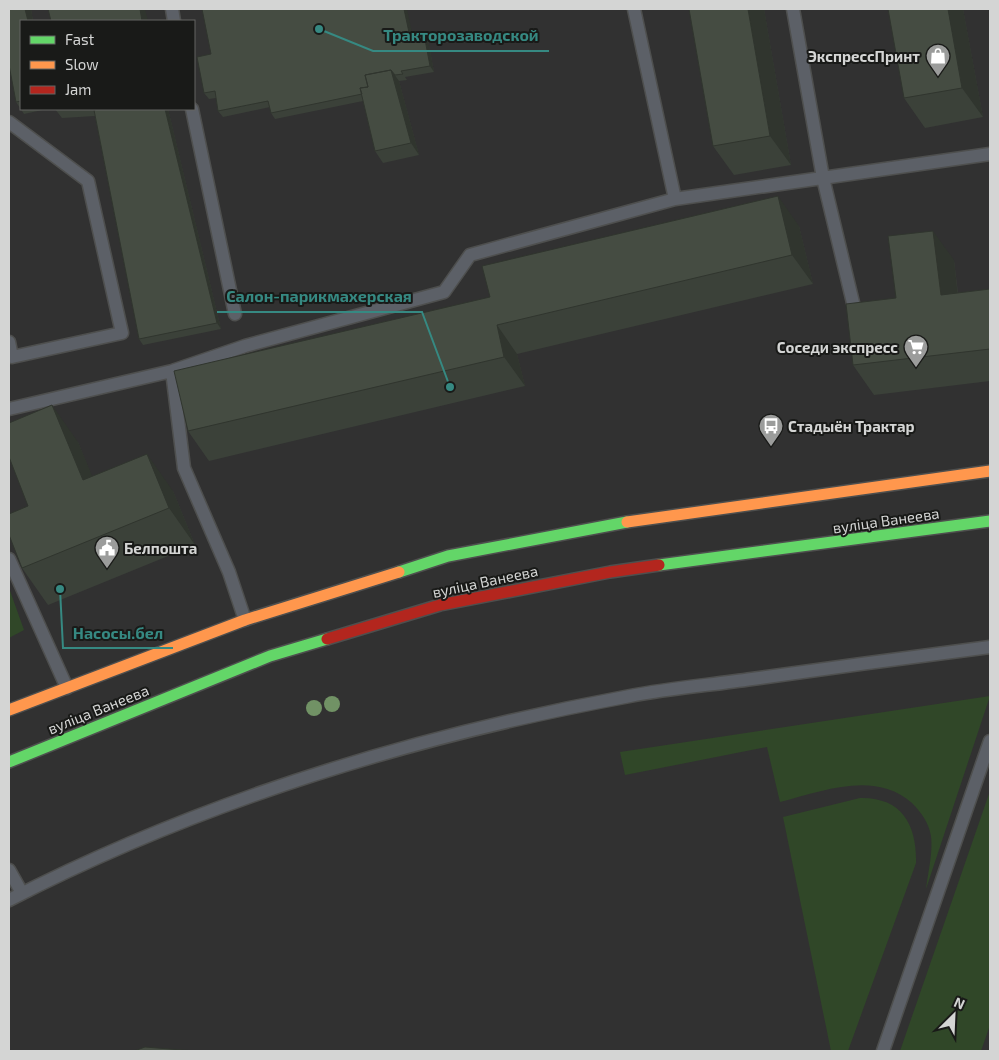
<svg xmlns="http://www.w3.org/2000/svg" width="999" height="1060" font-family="'Exo 2',sans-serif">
<rect width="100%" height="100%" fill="#313131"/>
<path fill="#304728" d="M9,588L24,630L9,638Z
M990,696L926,889C928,872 933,853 931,836C929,823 921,812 912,803C875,770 823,791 780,802L767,747L625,775L620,752Z
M990,791V1025L981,1051H900Z
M860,798C902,797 917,825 916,863L848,1051H831L783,817Z"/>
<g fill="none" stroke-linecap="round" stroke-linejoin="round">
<defs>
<path id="lane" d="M172,9L174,21
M793,9L823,178L855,311
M192,109L235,314
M9,122L88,181L122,333L12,357L9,342
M675,199L990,154
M172,371L184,468L229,572L245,620
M9,409L172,371L245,346L444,292L470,255L675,199L634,9
M9,559L67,688
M9,870L22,893
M9,900C204,800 414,736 630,696C670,688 711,685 752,679C831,668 911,657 990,647
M883,1051L990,741"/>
<path id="fast" d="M659,565L990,521
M399,572L448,556L627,522
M9,762L270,656L327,639"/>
<path id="slow" d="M627,522L990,471
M9,710L245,620L399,572"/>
<path id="jam" d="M327,639L440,605L610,572L659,565"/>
</defs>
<use href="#lane" stroke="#4e4f4e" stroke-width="15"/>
<use href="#fast" stroke="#4e4f4e" stroke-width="14"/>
<use href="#slow" stroke="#4e4f4e" stroke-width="14"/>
<use href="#jam" stroke="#4e4f4e" stroke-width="14"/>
<use href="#lane" stroke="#5c6067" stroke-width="12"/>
<use href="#fast" stroke="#63d668" stroke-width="11"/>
<use href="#slow" stroke="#ff974d" stroke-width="11"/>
<use href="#jam" stroke="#b3261e" stroke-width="11"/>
</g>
<g fill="#719265">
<circle cx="332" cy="704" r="8"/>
<circle cx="314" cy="708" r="8"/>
</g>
<path fill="#3b4139" d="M9,9H31L33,21H21V109H47L24,114L16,102Z
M689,9H764L791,165L734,175L713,146Z
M963,9L983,117L925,128L904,98Z
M413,36L428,40L434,72L405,77L407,80L399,81L419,155L383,163L375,151L363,101L275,119L271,113L270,107L223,117L218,111L216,98L209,99L204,93Z
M55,109H168L221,329L143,345L139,339L95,116L62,118Z
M799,226L813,284L517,354L525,386L209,461L188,431L490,297Z
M954,260L958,293L990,289V381L874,395L853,365L896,298Z
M78,442L92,477L173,491L195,545L48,605L22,568L28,506Z"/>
<path fill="#30352e" d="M25,9H31L33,21H28Z
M140,9H145L148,21H142Z
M404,9H407L414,42L410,37Z
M748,9H764L791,165L770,136Z
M948,9H963L983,117L962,88Z
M424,34L428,40L434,72L430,66Z
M391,70L399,81L419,155L411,143Z
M165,109H168L221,329L217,323Z
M778,196L799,226L813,284L792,255Z
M933,231L954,260L961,325L941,295Z
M497,325L517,354L525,386L504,357Z
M52,405L78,442L109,517L83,480Z
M147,454L173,491L195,545L169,508Z"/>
<path fill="#454c42" stroke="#30352e" d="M9,9H25L28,21H21V101L16,102L9,65Z
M48,9H140L142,21H51Z
M202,9H404L410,37L424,34L430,66L401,71L403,74L395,75L391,70L365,75L368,87L360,88L362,94L271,113L268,101L218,111L215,91L204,93L197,57L211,54Z
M689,9H748L770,136L713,146Z
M888,9H948L962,88L904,98Z
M391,70L411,143L375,151L360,88L368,87L365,75Z
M99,109H165L217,323L139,339L94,110Z
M778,196L792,255L497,325L504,357L188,431L174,371L490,297L482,266Z
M933,231L941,295L990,289V349L853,365L846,304L896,298L888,236Z
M52,405L83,480L147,454L169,508L22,568L9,535V514L28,506L9,457V423Z
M145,1047L194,1051H134Z"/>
<defs>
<symbol id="shop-pin" viewBox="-11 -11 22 30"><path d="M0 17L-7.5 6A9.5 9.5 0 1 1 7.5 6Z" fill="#9b9c9b" stroke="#191a18"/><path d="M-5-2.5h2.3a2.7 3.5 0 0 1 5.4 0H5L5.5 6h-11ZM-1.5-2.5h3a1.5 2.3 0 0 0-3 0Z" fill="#fff"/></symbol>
<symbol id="supermarket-pin" viewBox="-11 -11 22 30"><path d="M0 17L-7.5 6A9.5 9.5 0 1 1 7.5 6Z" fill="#9b9c9b" stroke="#191a18"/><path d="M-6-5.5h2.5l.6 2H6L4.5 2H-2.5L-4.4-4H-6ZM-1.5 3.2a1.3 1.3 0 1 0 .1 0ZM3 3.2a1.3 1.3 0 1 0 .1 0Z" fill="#fff"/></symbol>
<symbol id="bus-pin" viewBox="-11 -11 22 30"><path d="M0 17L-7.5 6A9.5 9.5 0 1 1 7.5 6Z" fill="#9b9c9b" stroke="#191a18"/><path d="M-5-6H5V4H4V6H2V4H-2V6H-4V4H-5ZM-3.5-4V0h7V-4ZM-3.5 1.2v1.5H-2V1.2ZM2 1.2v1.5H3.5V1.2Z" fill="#fff"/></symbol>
<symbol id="civic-pin" viewBox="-11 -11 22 30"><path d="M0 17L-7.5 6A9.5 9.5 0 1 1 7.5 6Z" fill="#9b9c9b" stroke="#191a18"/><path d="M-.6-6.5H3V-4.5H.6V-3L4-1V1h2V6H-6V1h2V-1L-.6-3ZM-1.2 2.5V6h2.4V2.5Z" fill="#fff"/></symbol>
</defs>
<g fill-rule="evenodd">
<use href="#shop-pin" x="924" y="42" width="28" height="38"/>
<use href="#supermarket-pin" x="902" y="333" width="28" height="38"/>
<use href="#bus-pin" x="757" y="412" width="28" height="38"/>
<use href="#civic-pin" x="93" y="534" width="28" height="38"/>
</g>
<g text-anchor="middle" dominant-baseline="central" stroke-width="4" stroke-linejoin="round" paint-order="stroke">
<g font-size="15" font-weight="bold" fill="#d4d5d4" stroke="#191a18" text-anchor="end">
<text x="920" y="56">ЭкспрессПринт</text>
<text x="898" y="347">Соседи экспресс</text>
<text x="788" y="426" text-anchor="start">Стадыён Трактар</text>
<text x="124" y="548" text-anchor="start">Белпошта</text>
</g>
<g font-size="15" fill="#d4d5d4" stroke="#191a18">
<text transform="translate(886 520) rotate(-8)">вуліца Ванеева</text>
<text transform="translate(485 581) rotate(-12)">вуліца Ванеева</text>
<text transform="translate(98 709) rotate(-22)">вуліца Ванеева</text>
</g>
</g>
<path fill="none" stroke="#368982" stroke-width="2" d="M319 29L373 51H549M450 387L422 312H217M60 589L63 648H173"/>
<g fill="#368982" stroke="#191a18" stroke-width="2">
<circle cx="319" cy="29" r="5"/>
<circle cx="450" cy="387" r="5"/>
<circle cx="60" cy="589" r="5"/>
</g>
<g font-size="16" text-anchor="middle" font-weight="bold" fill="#368982" stroke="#191a18" stroke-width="4" stroke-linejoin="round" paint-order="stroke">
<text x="461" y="41">Тракторозаводской</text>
<text x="319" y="302">Салон-парикмахерская</text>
<text x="118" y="639">Насосы.бел</text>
</g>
<rect width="999" height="1060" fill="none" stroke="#d4d5d4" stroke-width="20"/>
<rect x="20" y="20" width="175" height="90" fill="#191a18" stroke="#646563"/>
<rect x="30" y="36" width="25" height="8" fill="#63d668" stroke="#646563"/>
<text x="65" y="45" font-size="15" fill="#d4d5d4">Fast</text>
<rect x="30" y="61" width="25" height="8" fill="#ff974d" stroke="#646563"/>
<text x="65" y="70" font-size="15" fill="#d4d5d4">Slow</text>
<rect x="30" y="86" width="25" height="8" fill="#b3261e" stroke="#646563"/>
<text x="65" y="95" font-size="15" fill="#d4d5d4">Jam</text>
<g transform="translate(954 1015) rotate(24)" stroke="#191a18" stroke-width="4" paint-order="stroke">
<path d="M0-4L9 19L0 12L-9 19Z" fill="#d4d5d4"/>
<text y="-8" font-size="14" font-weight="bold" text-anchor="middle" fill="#d4d5d4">N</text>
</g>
</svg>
